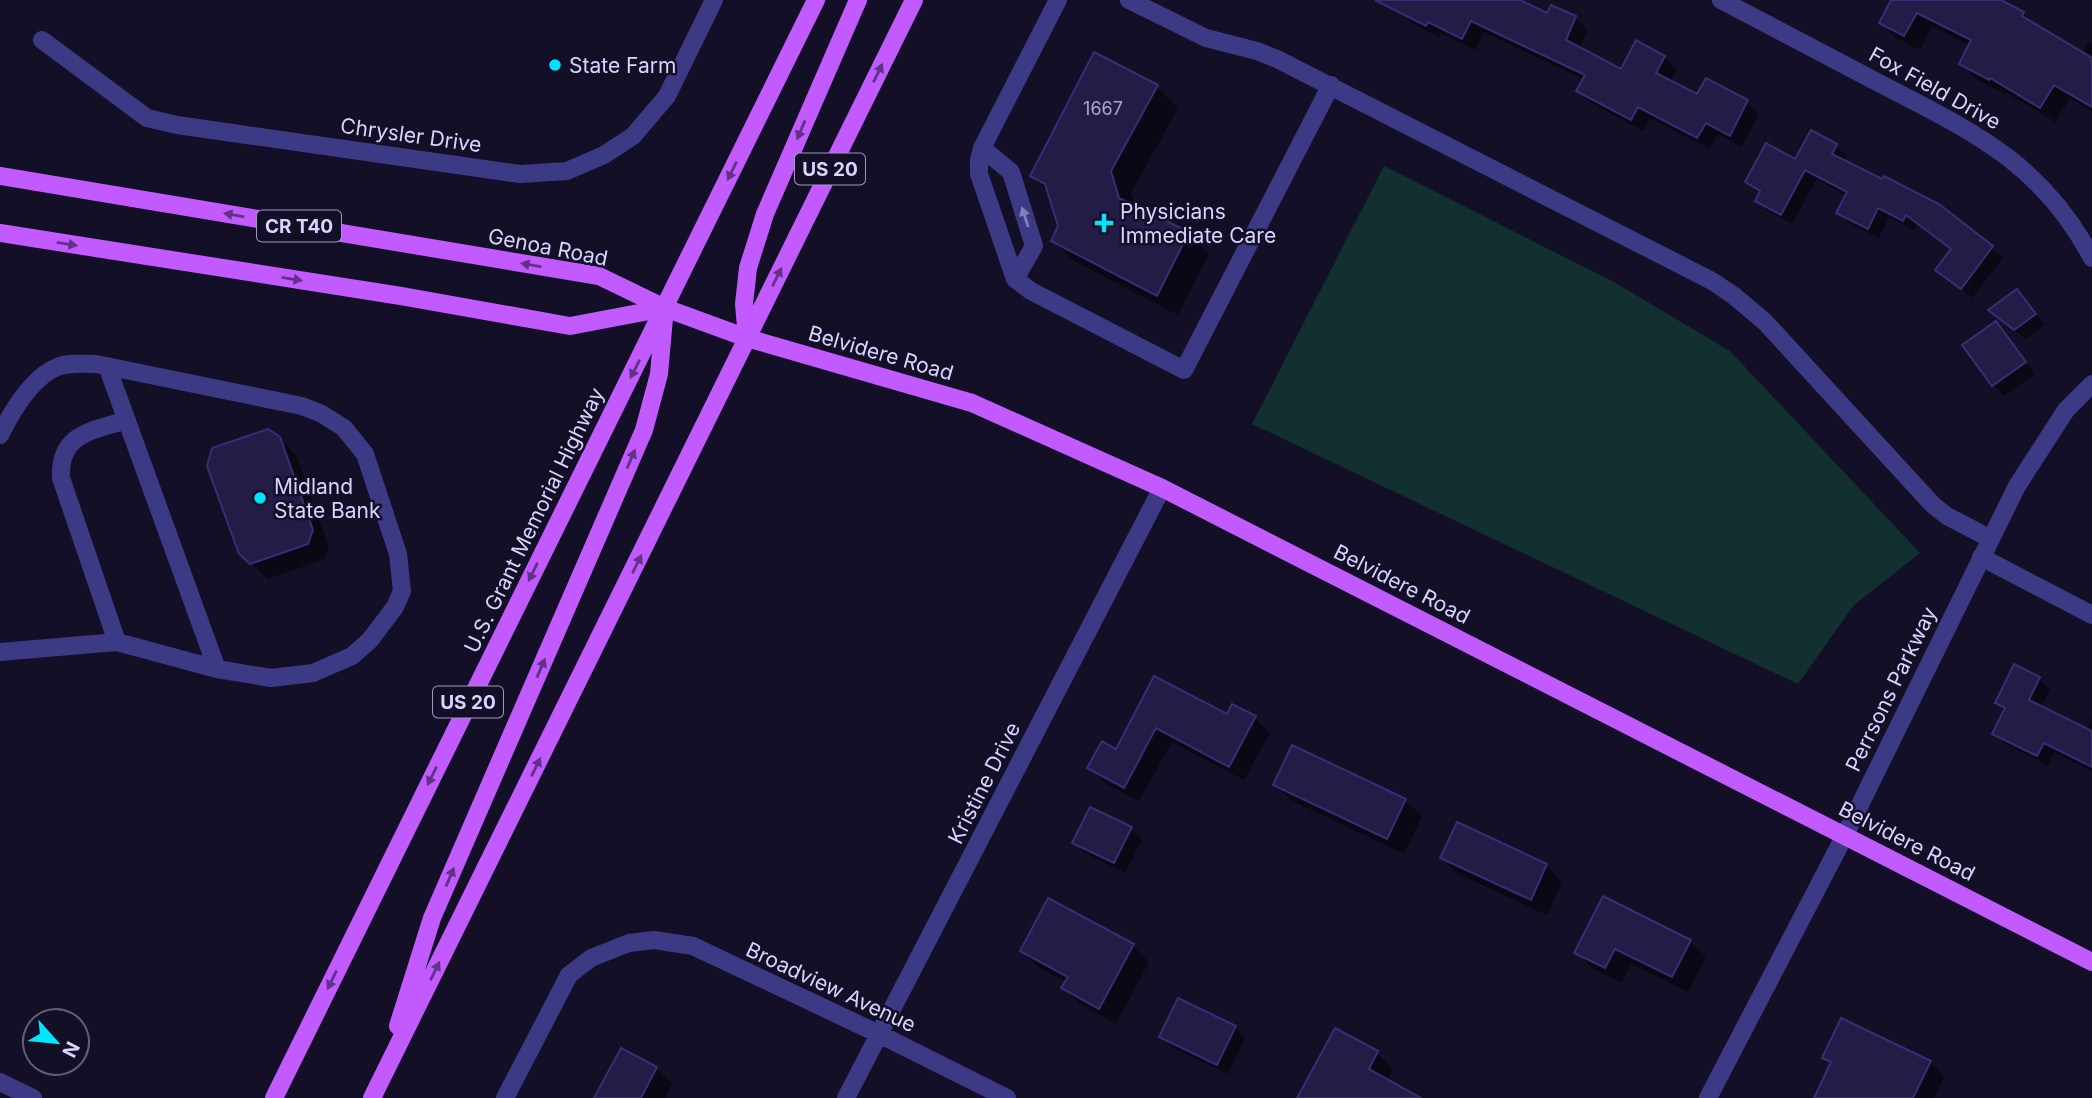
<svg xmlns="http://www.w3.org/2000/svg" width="2092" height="1098" font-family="Inter,sans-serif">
<rect width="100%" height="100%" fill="#130f26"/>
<path fill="#12302f" d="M1384,166L1614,282L1730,351L1920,553L1854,605L1798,684L1252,424Z"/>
<path fill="#0007" d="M1405,0H1516L1548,15L1552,7L1575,18L1588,30L1579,49L1621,71L1664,57L1677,69L1670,82L1698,96L1747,102L1759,114L1742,147L1718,134L1710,149L1650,118L1643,131L1591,103L1578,91L1585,80L1484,32L1475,50L1441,33L1439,37L1412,23L1400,11Z
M1893,0H1997L2023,13L2037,27L2082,54L2089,42L2092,43V111L2070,98L2055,122L2006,92L2005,94L1976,79L1961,64L1971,46L1932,26L1920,50L1896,38L1881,23Z
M1157,87L1178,108L1131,193L1136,208L1188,233L1209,254L1178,315L1074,261L1053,241L1060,226L1050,194L1032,176Z
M1836,146L1847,156L1844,162L1938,206L2003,258L1972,298L1938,269L1952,251L1917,224L1914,230L1889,217L1879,238L1849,223L1839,212L1847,196L1817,179L1792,224L1767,211L1757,200L1760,194L1747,182Z
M2017,291L2045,325L2025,339L1991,310Z
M1995,323L2006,334L2035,374L2004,396L1994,385L1965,345Z
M279,438L296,455L329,548L324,559L268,579L241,553Z
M1155,678L1227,716L1255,718L1270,733L1244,780L1172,742L1139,801L1105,783L1090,768L1117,751Z
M2039,679L2050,689L2041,708L2086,730L2092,718V771L2054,752L2048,766L2005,744L1994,734L2005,711L1997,703Z
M1293,747L1405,800L1422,816L1404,854L1291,800L1275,784Z
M1458,824L1546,865L1562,882L1547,915L1458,874L1442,858Z
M1131,829L1142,840L1125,873L1085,853L1075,843Z
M1690,941L1706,957L1688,992L1631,964L1622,983L1593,969L1577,953Z
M1133,946L1149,962L1116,1024L1080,1004L1064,988L1067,982L1038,967L1022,951Z
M1235,1028L1245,1038L1228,1074L1172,1047L1162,1036Z
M1335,1030L1377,1053L1393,1069L1387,1081L1412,1098H1299Z
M1824,1057L1930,1062L1944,1077L1934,1098H1816L1831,1065Z
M656,1068L672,1084L666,1097L668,1098H596Z"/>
<path fill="#241b47" stroke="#3b2d73" stroke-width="2" d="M1375,0H1520L1547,13L1551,5L1576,16L1566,40L1621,69L1636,40L1665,56L1656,73L1697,94L1706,78L1748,100L1730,136L1706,123L1697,138L1638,107L1631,120L1576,91L1585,75L1471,21L1462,39L1428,22L1426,26Z
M1891,0H2001L2024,12L2022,16L2092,58V107L2054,85L2040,108L1990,78L1989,80L1959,64L1971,40L1917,13L1904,36L1879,23Z
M1094,52L1158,85L1111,171L1119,198L1189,232L1157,296L1051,241L1058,226L1045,184L1030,176Z
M1811,130L1837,144L1832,154L1882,179L1884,176L1939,204L1993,246L1961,289L1935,270L1951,249L1906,215L1903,221L1878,208L1868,229L1836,213L1847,192L1805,170L1781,215L1755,201L1760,191L1745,182L1766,143L1795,159Z
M2017,289L2036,314L2014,330L1988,310Z
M1996,321L2026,362L1992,386L1962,345Z
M268,429L280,437L313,530L308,544L250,564L239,554L207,466L212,448Z
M2014,664L2040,677L2029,700L2092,731V767L2044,743L2037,756L1992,734L2005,708L1995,703Z
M1154,676L1227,714L1232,704L1256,716L1229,767L1156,728L1124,788L1087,768L1102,741L1116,749Z
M1292,745L1406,799L1387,839L1273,785Z
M1090,807L1132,827L1114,863L1072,843Z
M1457,822L1547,864L1531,900L1440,858Z
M1603,896L1691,940L1672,977L1615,949L1605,968L1574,953Z
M1048,898L1134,944L1099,1009L1061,988L1068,977L1020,951Z
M1178,998L1236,1026L1217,1065L1159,1037Z
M1841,1018L1931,1061L1913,1098H1814L1831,1062L1822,1058Z
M1335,1028L1378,1051L1369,1069L1421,1098H1297Z
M621,1048L657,1067L641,1098H594Z"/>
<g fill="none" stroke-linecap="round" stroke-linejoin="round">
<path stroke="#3d3a85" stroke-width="18" d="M1058,0L982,148L979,160V174L1015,279L1031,291L1184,370L1331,85
M1129,0L1206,38L1257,51L1277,59L1712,281L1733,295L1765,322L1933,505L1947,516L1991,539
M1721,0C1773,27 1825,55 1877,82C1969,130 2041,161 2092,258
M42,40L147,118L177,125L520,174L567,171L604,155L633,136L667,96L714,0
M982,148L1011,172L1034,246L1015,279
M107,366L217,669
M0,435C12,411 31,378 57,367C69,362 84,364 96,364L302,406L322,414L344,428L365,454L398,554L402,591L395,607L370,640L352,656L313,673L271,678L217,669L117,642L0,652
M1981,557L2092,615
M117,642L61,478C59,433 92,431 127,420
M0,1082L33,1098
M505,1098L569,975L591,958L629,943L654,940L693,946L879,1034L1007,1098
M846,1098L1162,488
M1708,1098L1845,835L2017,486L2066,410L2092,384"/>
<path stroke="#c25bff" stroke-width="18" d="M0,176L599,276L665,308L747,338L972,403L1162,488L2092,962
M0,233L401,296L570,326L665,308
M747,338L744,304L748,268L765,214L858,0
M398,1026L432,918L644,430L659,374L664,318
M274,1098L816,0
M372,1098L914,0"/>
</g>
<defs><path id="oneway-solid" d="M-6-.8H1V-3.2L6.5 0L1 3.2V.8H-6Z" transform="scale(1.75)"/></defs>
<g fill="#623188">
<use href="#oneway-solid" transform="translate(878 73) rotate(-64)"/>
<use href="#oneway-solid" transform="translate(801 130) rotate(113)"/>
<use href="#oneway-solid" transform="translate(732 171) rotate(116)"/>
<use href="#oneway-solid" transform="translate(234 215) rotate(-170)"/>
<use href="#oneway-solid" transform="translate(67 244) rotate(9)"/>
<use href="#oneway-solid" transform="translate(531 265) rotate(-170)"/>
<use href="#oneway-solid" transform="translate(777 277) rotate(-64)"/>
<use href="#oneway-solid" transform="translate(292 279) rotate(9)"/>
<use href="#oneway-solid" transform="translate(635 369) rotate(117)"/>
<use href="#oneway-solid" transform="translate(631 459) rotate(-67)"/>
<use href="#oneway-solid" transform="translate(637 564) rotate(-64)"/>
<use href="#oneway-solid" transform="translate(533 572) rotate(116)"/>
<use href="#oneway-solid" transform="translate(541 668) rotate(-67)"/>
<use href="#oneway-solid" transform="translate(536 767) rotate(-64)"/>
<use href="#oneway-solid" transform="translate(432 776) rotate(116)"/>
<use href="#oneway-solid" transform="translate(450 877) rotate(-67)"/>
<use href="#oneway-solid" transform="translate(435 971) rotate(-64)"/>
<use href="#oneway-solid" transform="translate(332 980) rotate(116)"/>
</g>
<use fill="#837fbc" href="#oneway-solid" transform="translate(1025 217) rotate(-108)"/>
<g fill="#00e5ff" stroke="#130f26" stroke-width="2.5">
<circle cx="555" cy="65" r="7"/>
<path d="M1100.5 212.5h7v7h7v7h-7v7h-7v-7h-7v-7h7z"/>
<circle cx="260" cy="498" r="7"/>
</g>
<g text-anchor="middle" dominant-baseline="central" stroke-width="5" stroke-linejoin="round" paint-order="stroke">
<g font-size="18" fill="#aca6d1">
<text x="1103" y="108">1667</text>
</g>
<g fill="#130f26" stroke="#9e99be" stroke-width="2">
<rect x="795" y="153.5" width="70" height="31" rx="5"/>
<rect x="257" y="210.5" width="84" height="31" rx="5"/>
<rect x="433" y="686.5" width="70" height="31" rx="5"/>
</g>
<g font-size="19" font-weight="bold" fill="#d9d4ff">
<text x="830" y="169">US 20</text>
<text x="299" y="226">CR T40</text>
<text x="468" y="702">US 20</text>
</g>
<g font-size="21" fill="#d9d4ff" stroke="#130f26" text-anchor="start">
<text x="569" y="65">State Farm</text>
<text x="1120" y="211">Physicians<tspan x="1120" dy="24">Immediate Care</tspan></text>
<text x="274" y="486">Midland<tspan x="274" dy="24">State Bank</tspan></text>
</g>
<g font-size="21" fill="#d9d4ff" stroke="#130f26">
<text transform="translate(1935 88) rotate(29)">Fox Field Drive</text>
<text transform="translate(411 135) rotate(8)">Chrysler Drive</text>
<text transform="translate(548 247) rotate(11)">Genoa Road</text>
<text transform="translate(881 353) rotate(16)">Belvidere Road</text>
<text transform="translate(534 520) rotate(-64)">U.S. Grant Memorial Highway</text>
<text transform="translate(1402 584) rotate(27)">Belvidere Road</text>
<text transform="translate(1891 689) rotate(-64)">Perrsons Parkway</text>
<text transform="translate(984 783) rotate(-63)">Kristine Drive</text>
<text transform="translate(1907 841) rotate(27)">Belvidere Road</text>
<text transform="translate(831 987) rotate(25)">Broadview Avenue</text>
</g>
</g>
<g transform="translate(56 1042) rotate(117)"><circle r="33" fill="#130f26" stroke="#625e7d" stroke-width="2"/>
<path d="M0-5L12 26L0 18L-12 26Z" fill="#00e5ff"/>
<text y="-10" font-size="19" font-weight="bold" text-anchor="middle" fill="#d9d4ff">N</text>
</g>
</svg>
